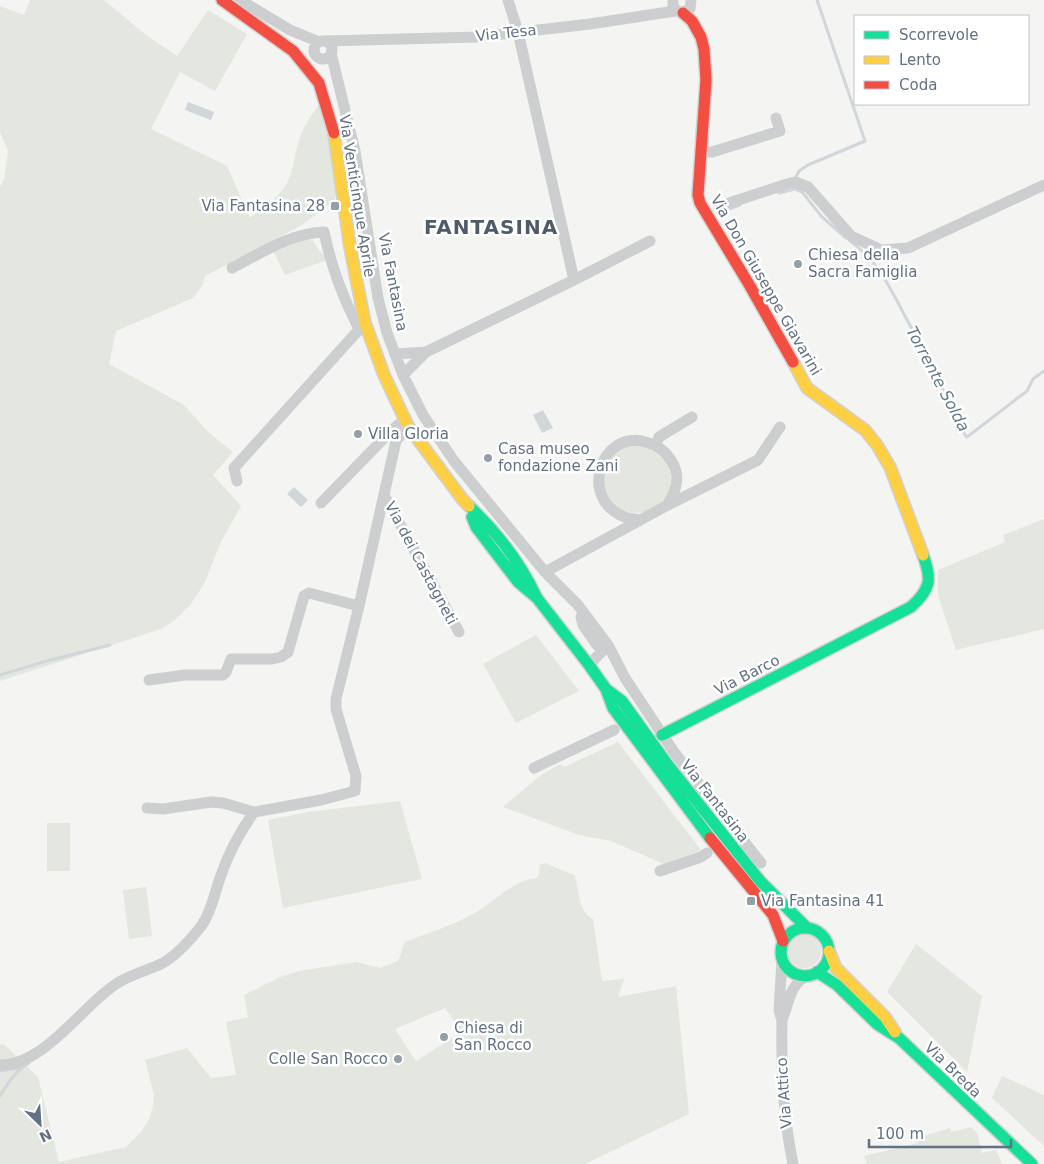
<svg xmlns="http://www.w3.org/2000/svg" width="1044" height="1164" font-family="'DejaVu Sans',sans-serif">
<rect width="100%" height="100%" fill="#f4f4f2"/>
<path fill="#e3e7e0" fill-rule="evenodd" d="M30,0H104L146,35L177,56L208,10L247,34L215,91L180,72L151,129L227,166L250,218C262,208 280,197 287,183C294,170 294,155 299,141C303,127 311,115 320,104L325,118L337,190L335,200L302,225L205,276L202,286L193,298L116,331L109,364L184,405L207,431L233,452L213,475L241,506L221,542L204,584L191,604L175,620L161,629L0,681V187L4,180L8,151L0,132V6L24,15Z
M306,238L313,241L321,253L326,254L327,260L285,275L273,251Z
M603 479a34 34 0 1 1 68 0a34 34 0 1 1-68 0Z
M1044,519V629L956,650L938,595V570L1005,542L1003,535Z
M536,635L579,691L516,723L483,664Z
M618,742L701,850L666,865L611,841L579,835L503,807L541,775L560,764L564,767Z
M400,801L422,879L283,908L268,820L308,812Z
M47,823H70V871H47Z
M545,863L574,875C581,891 576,909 593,919L602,981L624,979L618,997L676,986L689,1114L585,1164H0V1044L5,1045L38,1077L59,1162L126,1147L142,1131L149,1119L153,1106L154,1095L145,1060L187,1048L211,1078L236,1075L226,1022L248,1017L244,995L280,977L299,971L357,962L380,968L398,961L405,942C425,934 454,925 473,914C495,902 511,881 537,878L539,874L540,865ZM445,1008L462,1032L416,1061L395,1029Z
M146,887L152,936L129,939L123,890Z
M787 951a17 17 0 1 1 34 0a17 17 0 1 1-34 0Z
M916,944L982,996L967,1072L887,992Z
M1002,1076L1044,1095V1146L992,1098Z
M971,1127L977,1133L982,1153L996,1150L1002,1164H867L864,1156L918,1143L917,1138L950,1128L951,1132Z"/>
<path fill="#d0d6da" d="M188,102L214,112L211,120L185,110Z
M543,410L553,428L542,433L533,415Z
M294,487L308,500L301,507L287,494Z"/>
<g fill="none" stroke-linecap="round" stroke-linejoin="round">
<path stroke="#d0d6da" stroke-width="3" d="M796,177L799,171L808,165L865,141L817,0
M779,193L795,189L802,192L822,217L846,238
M726,210L740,205
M850,241C879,262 890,288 906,318C927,356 946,395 965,435L967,437L1027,391L1033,379L1044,371
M0,675L43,662L110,645
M0,1071L19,1068
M0,1096C8,1083 15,1071 29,1063"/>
<defs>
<path id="fast" d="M469,506C497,532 521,564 537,598
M472,517L476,527L518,582L537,598L589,665L606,689L613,708L710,838
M606,689L622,701L668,765L761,882L806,927
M662,735L911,607C931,589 932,579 923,555
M781 952a24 24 0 1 1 48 0a24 24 0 1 1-48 0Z
M817,972L837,985L877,1024L899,1038L1032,1164"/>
<path id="slow" d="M334,133L350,247L365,323L384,375L408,426L463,500L469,506
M793,362L807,388L865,430L877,445L890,467L923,555
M829,951L836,968L885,1017L895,1032"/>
<path id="jam" d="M222,0L293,51L319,83L334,133
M683,13L692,21L701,37L704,49L706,80L698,195L700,203L750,286L793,362
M710,838L773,915L783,941"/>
</defs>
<use href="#fast" stroke="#d0d2d2" stroke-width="14"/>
<use href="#slow" stroke="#d0d2d2" stroke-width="14"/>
<use href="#jam" stroke="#d0d2d2" stroke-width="14"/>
<path stroke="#cdcecf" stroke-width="11" d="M240,0L290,30L319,42
M508,0L518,32L574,280
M673,0V8L681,13L690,9L691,0
M325,41L478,37L590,24L675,11
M314 50a9 9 0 1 1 18 0a9 9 0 1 1-18 0Z
M331,53L355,151L378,298L387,333L403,375L423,415L454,461L545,572L578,605L608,645L625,678L674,752L761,863
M702,152H712L780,131L776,118
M720,206L787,184L795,182L808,187L851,236L881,250L908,248L1044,185
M232,268C261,253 291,233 324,232C332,269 342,295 359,329
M395,354L426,352
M403,375L426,352L574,280L650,241
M656,445L659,437L692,417
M237,481L234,468L365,323
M384,495L459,632
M321,503L391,431L405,419
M640,520C635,519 630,519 625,517C578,500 600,429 646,442C658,445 666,451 672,462C681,476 676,492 667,505
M545,572L666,506L758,460L780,427
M581,617L583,625L597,645H608
M589,665L608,645
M149,680L185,675H223L226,672L231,659H272L281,657L288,652L304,596L309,593L359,606
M534,768L614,730
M147,808L163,809L211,802L223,803L254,812L321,800L355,791L356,776L336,709V699L359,606L396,441L408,426
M660,871L701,857L707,853
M782,961L779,1010L782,1021C781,1070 783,1116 793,1164
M782,1020C790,1001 788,988 806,976
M0,1065C45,1065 81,1007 116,984C129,975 146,971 161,964C176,956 192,938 202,925C212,911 215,891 221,875C229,852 240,832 254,812"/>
<use href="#fast" stroke="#16e098" stroke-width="11"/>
<use href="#slow" stroke="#ffcf43" stroke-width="11"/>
<use href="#jam" stroke="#f24e42" stroke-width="11"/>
</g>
<g fill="#959faa" stroke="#fff" stroke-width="2">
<rect x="330" y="201" width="10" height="10" rx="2.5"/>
<circle cx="798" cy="264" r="5"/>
<circle cx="358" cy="434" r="5"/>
<circle cx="488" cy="458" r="5"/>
<rect x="746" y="896" width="10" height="10" rx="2.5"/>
<circle cx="444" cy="1037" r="5"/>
<circle cx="398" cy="1059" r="5"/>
</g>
<g text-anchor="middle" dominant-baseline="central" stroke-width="5" stroke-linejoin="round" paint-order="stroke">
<g font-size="15" fill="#627184" stroke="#fff">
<text transform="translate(506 33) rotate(-6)">Via Tesa</text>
<text transform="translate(357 196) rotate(81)">Via Venticinque Aprile</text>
<text transform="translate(393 282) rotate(79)">Via Fantasina</text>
<text transform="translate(766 285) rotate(60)">Via Don Giuseppe Giavarini</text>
<text transform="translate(421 563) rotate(62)">Via dei Castagneti</text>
<text transform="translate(747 675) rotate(-27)">Via Barco</text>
<text transform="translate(715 801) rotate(52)">Via Fantasina</text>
<text transform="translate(953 1070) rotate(44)">Via Breda</text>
<text transform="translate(784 1093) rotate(-94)">Via Attico</text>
</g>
<g font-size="15" fill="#627184" stroke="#fff" text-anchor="start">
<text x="325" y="206" text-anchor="end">Via Fantasina 28</text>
<text x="808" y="255">Chiesa della<tspan x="808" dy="17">Sacra Famiglia</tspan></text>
<text x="368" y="434">Villa Gloria</text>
<text x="498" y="449">Casa museo<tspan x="498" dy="17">fondazione Zani</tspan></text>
<text x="761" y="901">Via Fantasina 41</text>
<text x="454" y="1028">Chiesa di<tspan x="454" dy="17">San Rocco</tspan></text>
<text x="388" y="1059" text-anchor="end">Colle San Rocco</text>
</g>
<g font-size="16" font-style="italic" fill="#627a89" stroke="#fff">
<text transform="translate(938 379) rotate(62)">Torrente Solda</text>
</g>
<g font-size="20" font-weight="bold" letter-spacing="1" fill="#505b69" stroke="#fff">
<text x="491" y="227">FANTASINA</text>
</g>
</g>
<rect x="854" y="15" width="175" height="90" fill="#ffffff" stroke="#c0c6ce"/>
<rect x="864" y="31" width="25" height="8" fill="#16e098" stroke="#c0c6ce"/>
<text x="899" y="40" font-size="15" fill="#627184">Scorrevole</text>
<rect x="864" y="56" width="25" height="8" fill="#ffcf43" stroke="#c0c6ce"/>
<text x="899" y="65" font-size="15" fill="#627184">Lento</text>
<rect x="864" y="81" width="25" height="8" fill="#f24e42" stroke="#c0c6ce"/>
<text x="899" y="90" font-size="15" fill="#627184">Coda</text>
<g transform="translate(40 1124) rotate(155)" stroke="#ffffff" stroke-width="4" paint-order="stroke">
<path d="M0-4L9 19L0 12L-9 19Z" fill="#627184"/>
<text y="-8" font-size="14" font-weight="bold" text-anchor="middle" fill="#627184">N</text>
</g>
<path d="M869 1139v8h142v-8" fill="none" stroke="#627184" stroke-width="2.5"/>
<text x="876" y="1139" font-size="15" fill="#627184" stroke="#ffffff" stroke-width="4" paint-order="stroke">100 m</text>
</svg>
